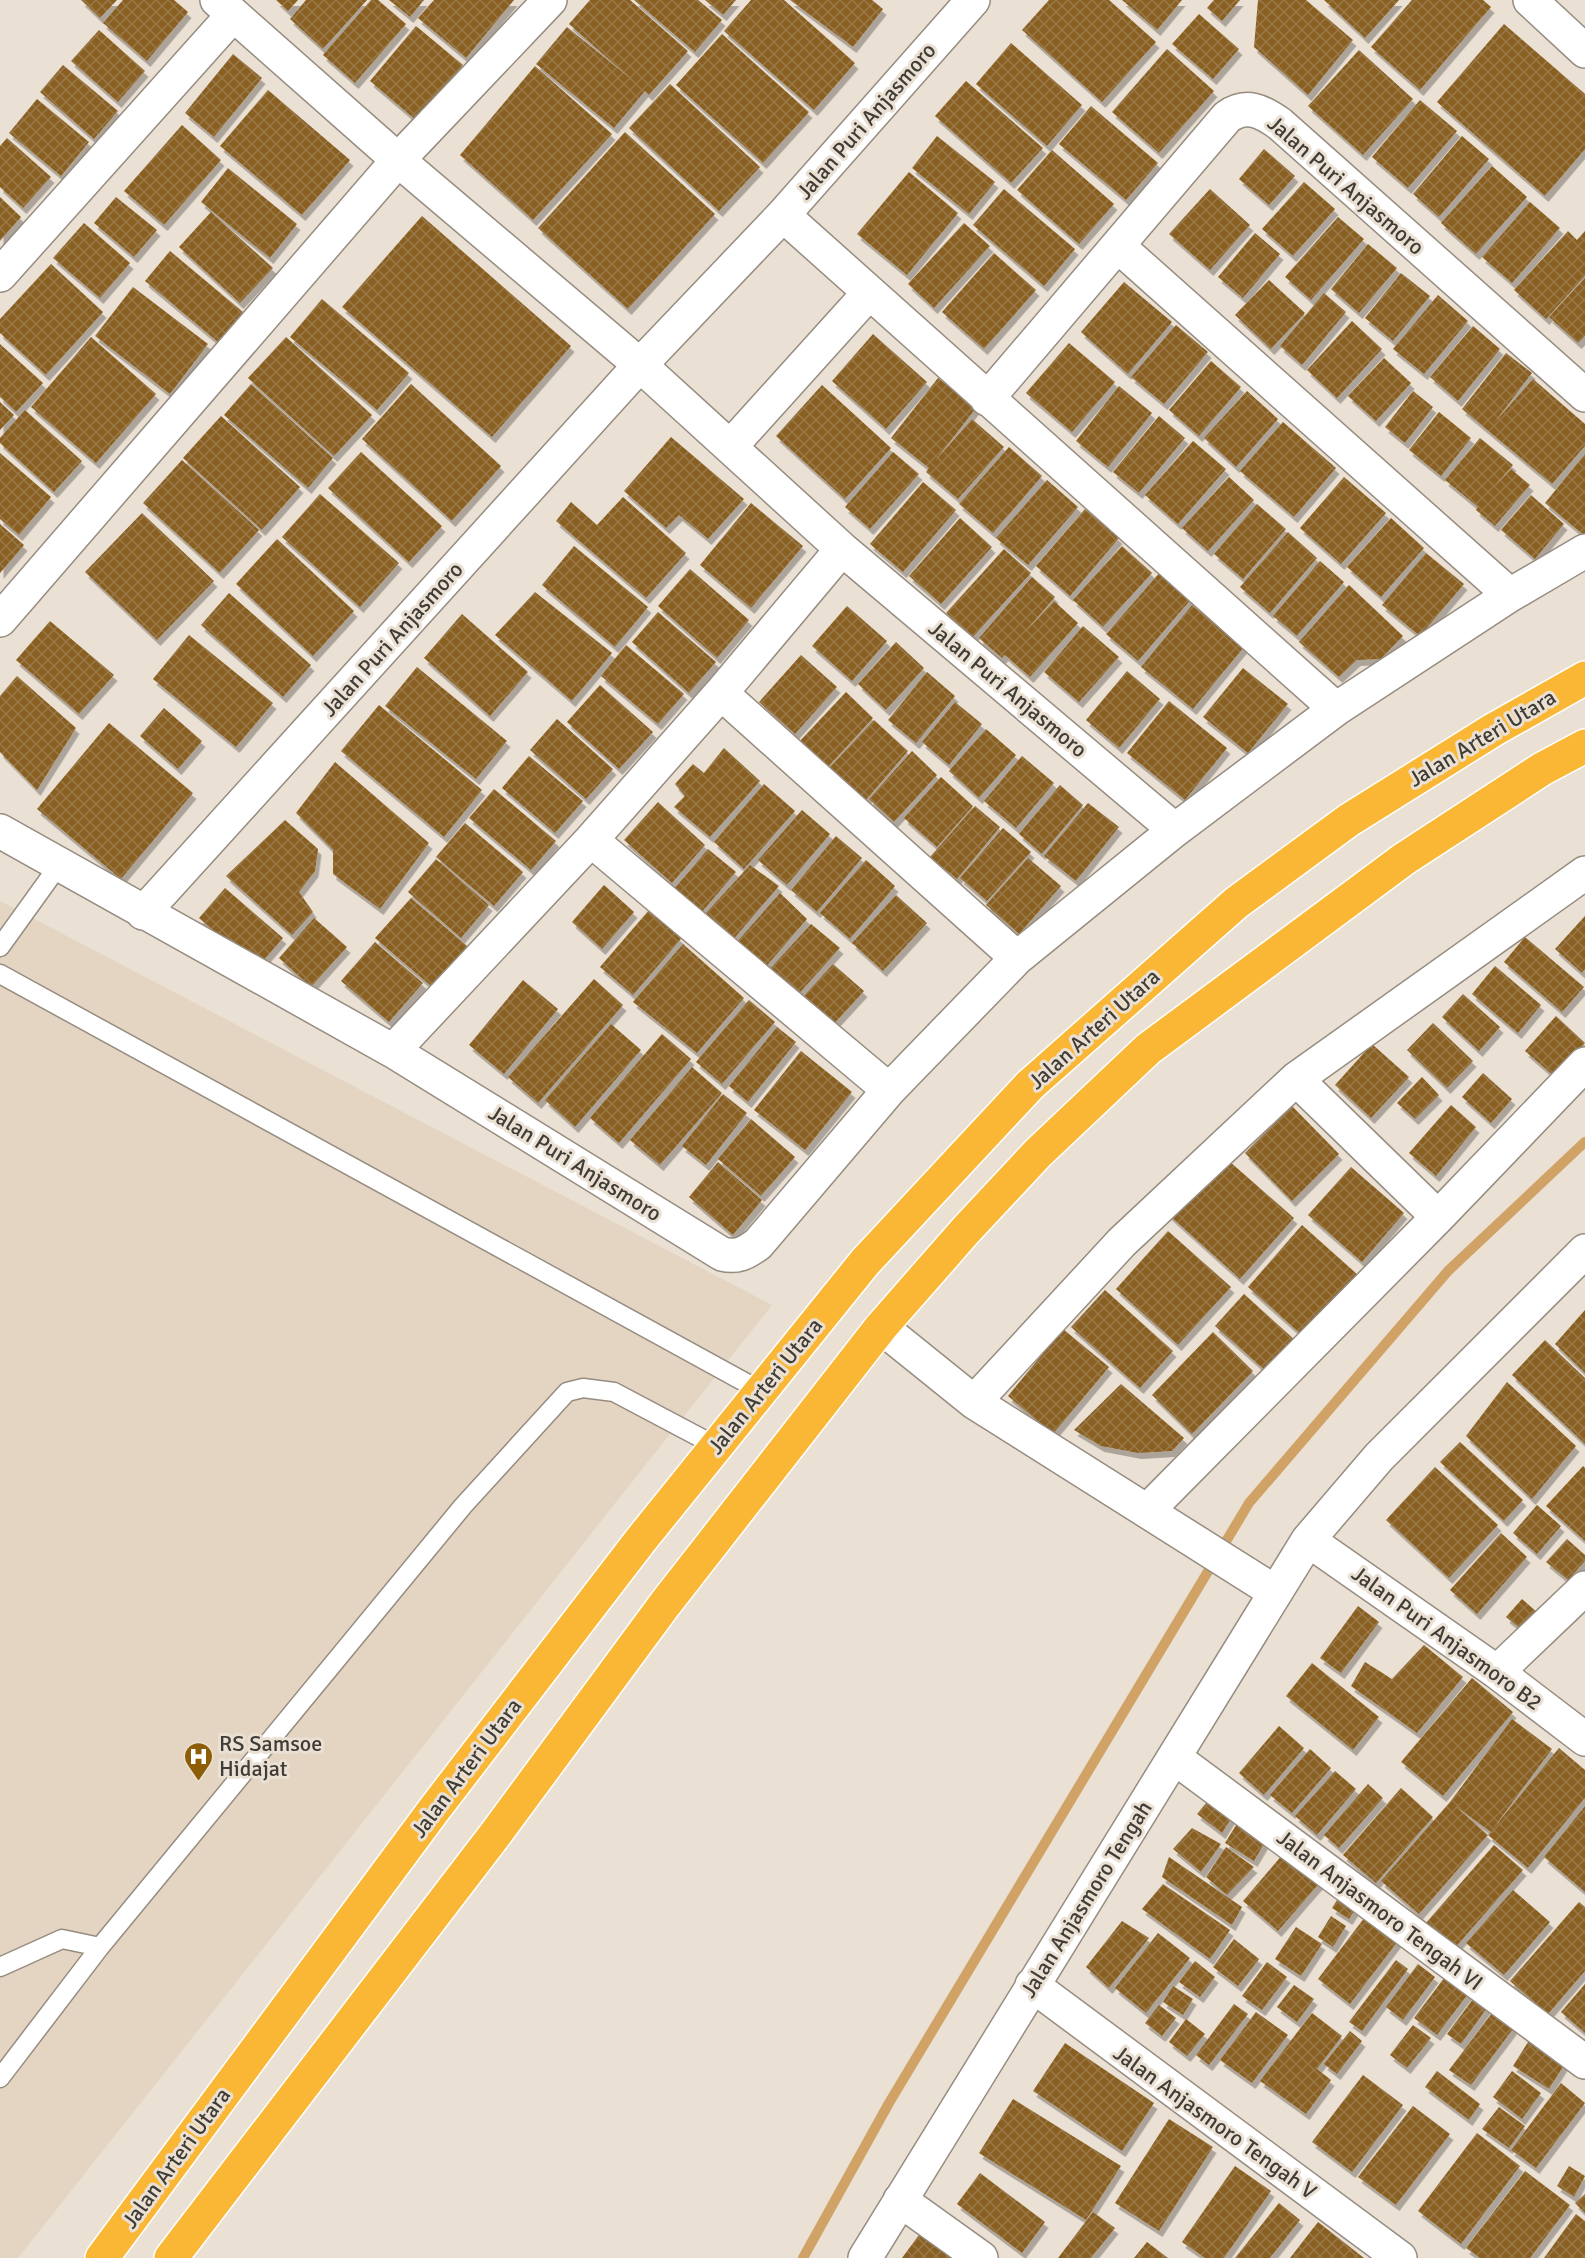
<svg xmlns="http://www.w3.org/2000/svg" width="1585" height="2258" font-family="Signika,sans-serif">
<defs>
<pattern id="building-cross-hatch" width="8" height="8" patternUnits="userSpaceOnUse" patternTransform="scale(1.5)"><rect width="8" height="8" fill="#8a6021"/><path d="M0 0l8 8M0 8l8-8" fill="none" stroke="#99794a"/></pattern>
<filter id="shadow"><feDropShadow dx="3.5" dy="6" stdDeviation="0" flood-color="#0004"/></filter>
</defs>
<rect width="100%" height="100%" fill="#eae0d3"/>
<path fill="#e4d5c2" d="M0,901L772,1305L18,2258H0Z"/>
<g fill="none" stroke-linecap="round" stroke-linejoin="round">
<path stroke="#d0a266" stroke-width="10" d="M803,2258L889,2103L1249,1503L1448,1271L1585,1142"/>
</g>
<path fill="url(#building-cross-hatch)" filter="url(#shadow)" d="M81,0H117L100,18Z
M123,0H174L188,12L147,61L103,23Z
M276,0H298L288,11Z
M306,0H367L323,49L290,19Z
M371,0H378L406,24L355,83L323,55Z
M389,0H424L410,17Z
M434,0H514L466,58L418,18Z
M590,0H630L688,51L649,95L645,91L614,128L536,64L567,27L631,79L569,24Z
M634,0H698L722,20L695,52Z
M705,0H736L723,15Z
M751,0H784L855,63L814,110L724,31Z
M790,0H872L883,9L853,47Z
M1049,0H1109L1156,42L1102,102L1022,30Z
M1122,0H1182L1157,30Z
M1214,0H1240L1222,21L1207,8Z
M1258,0H1306L1353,40L1308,95L1254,47Z
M1324,0H1399L1365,38Z
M1412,0H1483L1491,7L1420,90L1371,47Z
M1199,14L1239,49L1213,79L1172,44Z
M1504,24L1585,94V149L1545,196L1437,102Z
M416,26L463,65L417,121L370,81Z
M99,30L145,71L118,102L71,61Z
M722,34L809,112L763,163L676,85Z
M1011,43L1082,105L1047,146L976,84Z
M1167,49L1214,91L1159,153L1112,112Z
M1359,50L1413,99L1363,155L1308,106Z
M233,54L262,78L214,137L185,113Z
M63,65L118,111L94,139L40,92Z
M535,66L612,134L533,220L460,155Z
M966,81L1043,148L1011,183L935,116Z
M670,84L760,167L719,211L629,128Z
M268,90L350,160L302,215L220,146Z
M37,99L89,142L61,176L9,133Z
M1420,100L1457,131L1408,188L1372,157Z
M1091,106L1158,163L1126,200L1059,144Z
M182,125L221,160L164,225L124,191Z
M625,132L715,214L628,309L538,228Z
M937,136L995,182L969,214L912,168Z
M1462,136L1489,159L1439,217L1413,194Z
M7,138L51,177L23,208L0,187V146Z
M1264,149L1295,176L1269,205L1239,179Z
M1052,150L1114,204L1079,244L1017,190Z
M1492,166L1527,197L1476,254L1441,223Z
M228,168L297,224L270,258L201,202Z
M909,172L958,213L907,275L857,234Z
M1304,182L1335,209L1293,256L1262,229Z
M1004,189L1075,249L1044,286L973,225Z
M1210,189L1250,225L1210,270L1169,234Z
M0,197L21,217L0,241Z
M116,197L157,230L134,257L94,223Z
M1530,202L1560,228L1512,283L1482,257Z
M211,212L273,268L240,303L179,247Z
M422,216L571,346L492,437L342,307Z
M1338,217L1364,239L1311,300L1285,277Z
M84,223L130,263L100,298L53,258Z
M964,223L990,246L934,308L908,284Z
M1568,231L1577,240L1585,231V276L1546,319L1514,290Z
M1255,233L1280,254L1243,298L1218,277Z
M1368,244L1397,268L1359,313L1331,289Z
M170,251L243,312L218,342L145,281Z
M994,253L1036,290L984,349L942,312Z
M51,264L103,312L46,375L0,333V319Z
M1401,273L1430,296L1393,341L1365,318Z
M1585,278V336L1578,343L1549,317Z
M1269,280L1305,313L1271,349L1235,315Z
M1124,282L1172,322L1128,374L1081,332Z
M133,287L208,344L170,394L95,336Z
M1324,293L1346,312L1302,365L1280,346Z
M1438,295L1468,321L1424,374L1393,349Z
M322,299L409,373L377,410L290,337Z
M1352,321L1382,349L1337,398L1307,370Z
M1176,325L1208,352L1164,404L1131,377Z
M1473,326L1500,349L1458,401L1430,377Z
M873,334L927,382L886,429L832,381Z
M91,337L156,394L96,463L31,407Z
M286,337L372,415L334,456L248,378Z
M1069,343L1115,382L1072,432L1026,393Z
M0,344L43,383L16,412L0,397Z
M1506,353L1532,373L1494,423L1533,379L1585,424V446L1552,484L1462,409Z
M1384,358L1411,383L1376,421L1348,396Z
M1211,361L1241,387L1199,436L1169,410Z
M938,378L976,408L935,461L972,419L1004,447L958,499L926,472L929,468L891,438Z
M251,384L333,458L308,488L224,415Z
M411,384L501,466L452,521L362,439Z
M822,385L891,448L845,499L776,436Z
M1119,386L1152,413L1108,467L1076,441Z
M1247,391L1278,419L1236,467L1204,438Z
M1413,391L1433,407L1405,443L1385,427Z
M0,402L14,415L0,430Z
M25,410L82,461L54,492L0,443V438Z
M1439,412L1471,438L1441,476L1409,450Z
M221,416L300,487L262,530L183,458Z
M1159,416L1185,438L1139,493L1113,472Z
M1283,422L1336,468L1294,517L1240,471Z
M671,437L744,499L708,539L679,515L666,528L624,491Z
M1480,438L1513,465L1495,486L1511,469L1530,485L1495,526L1476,510L1478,507L1445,480Z
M1193,441L1226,469L1178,524L1145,495Z
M1009,447L1042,476L993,533L959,504Z
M361,452L442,526L409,562L328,488Z
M893,452L919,474L870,529L845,507Z
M0,453L51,497L19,535L0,519Z
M1585,454V536L1545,503Z
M182,460L259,530L220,573L143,503Z
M1229,477L1254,500L1208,551L1182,528Z
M1344,477L1386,513L1341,564L1300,528Z
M1047,480L1078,507L1028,565L996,538Z
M923,482L956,510L903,572L870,544Z
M320,494L399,563L360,607L282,537Z
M1531,495L1564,524L1535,559L1501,530Z
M623,497L686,553L646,598L556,521L571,502L597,525Z
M751,503L803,546L751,608L700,565Z
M1257,504L1286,529L1243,579L1214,554Z
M1085,509L1119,538L1070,596L1036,566Z
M142,513L214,581L157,640L85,572Z
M960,518L992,547L941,604L909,576Z
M1391,518L1424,548L1381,597L1347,567Z
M0,524L24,545L0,573Z
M1288,532L1317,558L1270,613L1240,587Z
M277,539L354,611L313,656L236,584Z
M574,546L648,607L615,647L542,585Z
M1122,546L1152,573L1103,627L1073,600Z
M1004,549L1031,573L973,637L946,613Z
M1426,553L1464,584L1420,636L1382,605Z
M1320,561L1344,582L1297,636L1273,616Z
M690,569L749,620L717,658L658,606Z
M1162,570L1193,597L1138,661L1106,634Z
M1032,577L1055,597L1025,632L1054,601L1078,623L1030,677L1005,655L1002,658L979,638Z
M1349,585L1403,636L1381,659L1357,660L1339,677L1299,642Z
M535,592L612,653L572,701L495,635Z
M229,593L311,665L283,697L201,625Z
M1192,605L1244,647L1193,709L1141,667Z
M847,606L887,641L852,681L812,646Z
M658,612L716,662L689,693L632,642Z
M462,614L528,672L490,716L424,658Z
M50,621L114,675L79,714L16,660Z
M1083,626L1119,657L1079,702L1044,672Z
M189,635L273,703L236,747L153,679Z
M896,642L924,668L886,710L858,684Z
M626,645L684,694L658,724L601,676Z
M801,655L837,687L795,734L759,702Z
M417,667L507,741L476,779L385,706Z
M1243,668L1288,704L1248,753L1203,717Z
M1127,671L1160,699L1119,748L1086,720Z
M927,672L955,696L916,743L888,720Z
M17,676L76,728L37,790L0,752V696Z
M600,685L653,732L619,769L567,722Z
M846,692L873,718L827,768L799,742Z
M1169,701L1227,748L1185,800L1127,753Z
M955,702L982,724L949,765L922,742Z
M379,705L482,790L444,837L341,751Z
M164,708L202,741L178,769L140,736Z
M557,719L613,769L586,799L530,750Z
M874,720L908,751L865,801L829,768Z
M109,723L193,793L121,879L37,809Z
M986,729L1016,755L979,798L949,771Z
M724,748L760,781L710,837L674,807L685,796L675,784L693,764L704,773Z
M912,751L937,775L894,822L869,799Z
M529,756L583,801L555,833L502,788Z
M1022,756L1054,783L1016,828L984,801Z
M335,762L429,843L380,909L333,874V850L296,813Z
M941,777L973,806L937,847L904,818Z
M764,784L795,811L744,869L714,842Z
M1060,785L1083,805L1042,854L1019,834Z
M494,789L556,841L531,870L469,818Z
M658,802L705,845L672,883L624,840Z
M1088,803L1119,827L1076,881L1044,856Z
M975,806L1000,827L957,879L930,857Z
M802,810L830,834L787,885L758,860Z
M285,820L318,849L315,871L299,892L313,912L292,935L226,876Z
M465,823L523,872L494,906L436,857Z
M1003,828L1031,852L987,901L960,878Z
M836,836L862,858L817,912L791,890Z
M708,849L736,872L702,912L674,889Z
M1028,858L1061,886L1019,934L986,905Z
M436,859L489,905L461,938L408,892Z
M866,860L895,886L850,939L820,913Z
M750,865L779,886L732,941L704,915Z
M604,885L634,912L602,949L572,922Z
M225,888L283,938L257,968L199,918Z
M780,893L807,919L764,969L735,944Z
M896,895L927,923L883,971L852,943Z
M411,898L473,951L438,992L375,938Z
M649,910L681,939L633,995L600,967Z
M1585,916V969L1582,973L1555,949Z
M314,918L347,947L311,987L279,958Z
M811,924L840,948L795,998L767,972Z
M1525,937L1584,987L1562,1012L1504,962Z
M375,942L423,983L389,1022L341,981Z
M683,944L744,998L697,1053L633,1002Z
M833,964L864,991L831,1027L800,1000Z
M1495,966L1541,1005L1518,1033L1472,994Z
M594,979L623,1005L538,1103L508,1077Z
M523,980L558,1009L504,1074L469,1045Z
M1463,994L1500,1027L1479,1051L1442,1017Z
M749,1000L775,1022L722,1084L696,1062Z
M1556,1016L1585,1043L1555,1077L1525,1051Z
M1433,1023L1473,1061L1447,1088L1407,1050Z
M611,1024L641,1050L575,1127L545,1100Z
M777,1027L796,1042L748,1102L729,1086Z
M662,1034L691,1059L619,1143L590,1118Z
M1372,1044L1409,1077L1371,1118L1335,1085Z
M801,1051L852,1092L805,1150L754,1110Z
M692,1067L722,1093L660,1165L630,1140Z
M1483,1073L1512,1099L1491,1123L1462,1097Z
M1422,1077L1439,1095L1415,1119L1397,1103Z
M723,1094L747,1113L706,1165L682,1146Z
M1451,1105L1476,1127L1436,1176L1409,1153Z
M1292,1106L1339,1154L1292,1201L1245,1153Z
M751,1119L795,1157L761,1196L718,1159Z
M1221,1154L1294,1218L1240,1279L1168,1214Z
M718,1162L762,1200L733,1235L689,1197Z
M1351,1167L1404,1213L1362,1262L1308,1215Z
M1302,1225L1358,1275L1303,1336L1248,1287Z
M1168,1231L1231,1287L1178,1345L1116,1289Z
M1105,1290L1173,1351L1140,1388L1071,1327Z
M1244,1294L1296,1341L1267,1372L1215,1326Z
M1585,1310V1373L1555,1344Z
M1063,1329L1109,1367L1053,1434L1008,1396Z
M1213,1332L1253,1371L1192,1434L1152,1395Z
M1545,1340L1585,1378V1444L1512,1375Z
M1507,1382L1576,1446L1532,1499L1466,1436Z
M1121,1384L1184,1438L1172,1451L1138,1453L1101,1446L1074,1430Z
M1460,1442L1523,1500L1504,1521L1440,1462Z
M1583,1466L1585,1468V1541L1546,1506Z
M1435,1467L1498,1525L1449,1578L1386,1520Z
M1537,1505L1561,1526L1537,1554L1513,1533Z
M1501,1533L1527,1557L1477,1614L1450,1590Z
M1567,1539L1585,1555V1561L1568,1580L1546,1562Z
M1522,1599L1538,1613L1522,1630L1506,1617Z
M1358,1606L1379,1622L1341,1673L1320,1658Z
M1424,1645L1463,1677L1417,1733L1351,1686L1365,1662L1392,1679Z
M1312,1663L1379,1717L1353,1750L1286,1696Z
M1472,1678L1513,1712L1443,1796L1401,1762Z
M1512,1719L1552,1749L1492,1830L1559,1748L1585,1770V1798L1528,1868L1488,1835L1491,1832L1455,1806L1488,1835L1419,1914L1381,1881L1450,1802Z
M1279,1726L1304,1748L1264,1795L1239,1773Z
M1310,1749L1331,1768L1292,1813L1270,1795Z
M1335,1771L1356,1789L1317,1835L1295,1816Z
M1368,1784L1383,1798L1339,1848L1324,1835Z
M1401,1788L1433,1817L1376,1883L1343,1855Z
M1212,1796L1235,1812L1222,1833L1197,1814Z
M1585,1806V1892L1544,1857Z
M1243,1814L1271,1832L1254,1861L1225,1843Z
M1192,1828L1221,1844L1201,1872L1173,1849Z
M1494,1845L1523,1870L1454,1949L1425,1924Z
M1226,1847L1254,1867L1227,1895L1206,1877Z
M1289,1847L1324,1878L1278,1931L1243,1901Z
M1169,1857L1242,1907L1232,1925L1162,1877Z
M1163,1884L1230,1930L1210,1959L1142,1909Z
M1513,1890L1550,1922L1504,1975L1466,1943Z
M1341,1894L1358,1905L1349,1919L1332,1908Z
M1579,1902L1585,1907V1971L1548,2014L1510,1981Z
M1368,1913L1401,1937L1350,2004L1318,1979Z
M1331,1916L1346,1926L1333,1947L1318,1937Z
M1122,1921L1149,1938L1109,1988L1086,1967Z
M1296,1927L1322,1944L1301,1976L1275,1959Z
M1158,1933L1190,1958L1146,2013L1115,1988Z
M1234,1939L1259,1959L1238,1986L1213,1967Z
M1396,1960L1408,1969L1362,2031L1349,2022Z
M1195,1961L1215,1977L1200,1997L1179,1982Z
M1267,1962L1287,1977L1262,2010L1242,1996Z
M1418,1964L1435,1977L1403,2020L1386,2007Z
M1451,1969L1474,1986L1437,2035L1414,2018Z
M1585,1984V2033L1561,2012Z
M1294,1985L1314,1999L1297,2022L1277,2007Z
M1173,1986L1193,1999L1183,2015L1163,2002Z
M1479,1991L1492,2001L1461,2044L1447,2034Z
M1234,2004L1248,2014L1209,2065L1196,2055Z
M1159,2005L1176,2018L1162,2036L1145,2023Z
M1495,2009L1516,2025L1471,2085L1449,2070Z
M1256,2012L1288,2035L1252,2083L1220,2060Z
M1312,2013L1342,2036L1317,2069L1331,2080L1306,2114L1260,2081Z
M1186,2019L1205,2034L1187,2056L1169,2042Z
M1413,2025L1431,2038L1407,2068L1390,2055Z
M1350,2031L1362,2041L1337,2074L1324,2064Z
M1533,2034L1569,2057L1549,2089L1513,2066Z
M1065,2043L1154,2103L1122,2151L1033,2091Z
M1437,2071L1480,2104L1469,2120L1425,2087Z
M1512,2071L1541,2093L1522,2119L1493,2097Z
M1363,2075L1403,2105L1352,2172L1312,2142Z
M1561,2083L1585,2103L1536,2168L1511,2150Z
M1013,2099L1121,2166L1086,2220L979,2153Z
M1413,2106L1450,2134L1396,2205L1358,2177Z
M1499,2107L1525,2126L1509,2148L1482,2129Z
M1169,2119L1213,2147L1159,2231L1115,2203Z
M1477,2133L1520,2166L1461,2244L1418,2211Z
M1235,2166L1271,2191L1224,2258H1205L1182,2242Z
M1569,2166L1585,2176L1574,2197L1557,2186Z
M1525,2171L1570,2205L1530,2258H1480L1466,2248Z
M980,2173L1045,2222L1022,2253L957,2204Z
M1585,2194V2213L1575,2203Z
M1279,2203L1300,2220L1270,2258H1235Z
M1093,2212L1115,2228L1091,2258H1058Z
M1576,2214L1585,2221V2258H1544Z
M1318,2222L1364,2258H1290Z
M924,2228L963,2258H902Z
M1147,2242L1168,2258H1134Z"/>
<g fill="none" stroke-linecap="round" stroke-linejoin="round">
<defs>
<path id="service" d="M0,947L59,865
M0,974L761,1391
M0,1967L62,1939L100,1947
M0,2078L100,1947L463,1506L567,1392L583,1388L614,1392L716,1446"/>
<path id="minor" d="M217,0L398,160L640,365L842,549L1175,830
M1530,0L1585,51
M783,215L1336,709
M1118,246L1510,595
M0,275L233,15
M987,399L1227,117C1246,103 1262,111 1280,124L1585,395
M730,447L869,293
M0,620L398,160L550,0
M721,693L1017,958
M0,831L393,1051L722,1254C737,1258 746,1253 758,1244L889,1090L1017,958L1175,830L1336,709L1510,595L1585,551
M591,840L889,1090
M143,913L640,365L783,215L973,0
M393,1051L591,840L721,693L842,549
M1296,1079L1438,1217
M881,1327L974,1402L1275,1592
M974,1402L1122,1242L1296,1079L1585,873
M1147,1511L1438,1217L1585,1064
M1308,1540L1497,1672L1585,1739
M1497,1672L1585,1588
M1175,1758L1585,2062
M1032,1985L1400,2258
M900,2200L981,2258
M865,2258L1308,1540L1379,1457L1585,1251"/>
<path id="trunk" d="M102,2258L433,1811L640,1541L865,1262L1030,1085L1236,903L1349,820L1493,730L1585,678
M171,2258L497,1832L665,1604L881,1327L966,1230L1038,1153L1148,1049L1404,859L1542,769L1585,746"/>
</defs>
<use href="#service" stroke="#968c80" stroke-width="21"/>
<use href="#minor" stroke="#968c80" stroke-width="36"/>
<use href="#trunk" stroke="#fff" stroke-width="36"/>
<use href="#service" stroke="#fff" stroke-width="18"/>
<use href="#minor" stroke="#fff" stroke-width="33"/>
<use href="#trunk" stroke="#fab736" stroke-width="33"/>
</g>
<defs>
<symbol id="hospital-pin" viewBox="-11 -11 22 30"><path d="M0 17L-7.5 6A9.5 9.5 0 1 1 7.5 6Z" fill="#8e5d07" stroke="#eae0d3"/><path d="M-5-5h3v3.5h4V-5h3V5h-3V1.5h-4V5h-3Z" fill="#fff"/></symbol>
</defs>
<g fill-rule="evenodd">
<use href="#hospital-pin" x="182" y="1740" width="33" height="45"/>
</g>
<g text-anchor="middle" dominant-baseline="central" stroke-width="6" stroke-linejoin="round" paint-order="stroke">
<g font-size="22" fill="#403c36" stroke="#eae0d3">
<text transform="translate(866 121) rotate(-49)">Jalan Puri Anjasmoro</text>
<text transform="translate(1346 185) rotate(41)">Jalan Puri Anjasmoro</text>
<text transform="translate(392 639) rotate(-48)">Jalan Puri Anjasmoro</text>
<text transform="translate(1008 689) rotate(40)">Jalan Puri Anjasmoro</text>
<text transform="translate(1482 738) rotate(-31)">Jalan Arteri Utara</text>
<text transform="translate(1094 1029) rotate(-42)">Jalan Arteri Utara</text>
<text transform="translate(575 1163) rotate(32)">Jalan Puri Anjasmoro</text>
<text transform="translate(765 1386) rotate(-51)">Jalan Arteri Utara</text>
<text transform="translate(1447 1638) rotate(36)">Jalan Puri Anjasmoro B2</text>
<text transform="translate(466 1768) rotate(-53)">Jalan Arteri Utara</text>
<text transform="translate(1086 1899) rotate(-58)">Jalan Anjasmoro Tengah</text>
<text transform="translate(1380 1910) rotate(37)">Jalan Anjasmoro Tengah VI</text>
<text transform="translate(1215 2122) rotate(36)">Jalan Anjasmoro Tengah V</text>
<text transform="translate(176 2158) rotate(-54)">Jalan Arteri Utara</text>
</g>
<g font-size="22" fill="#403c36" stroke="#eae0d3" text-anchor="start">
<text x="219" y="1743">RS Samsoe<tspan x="219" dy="25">Hidajat</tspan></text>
</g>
</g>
</svg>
